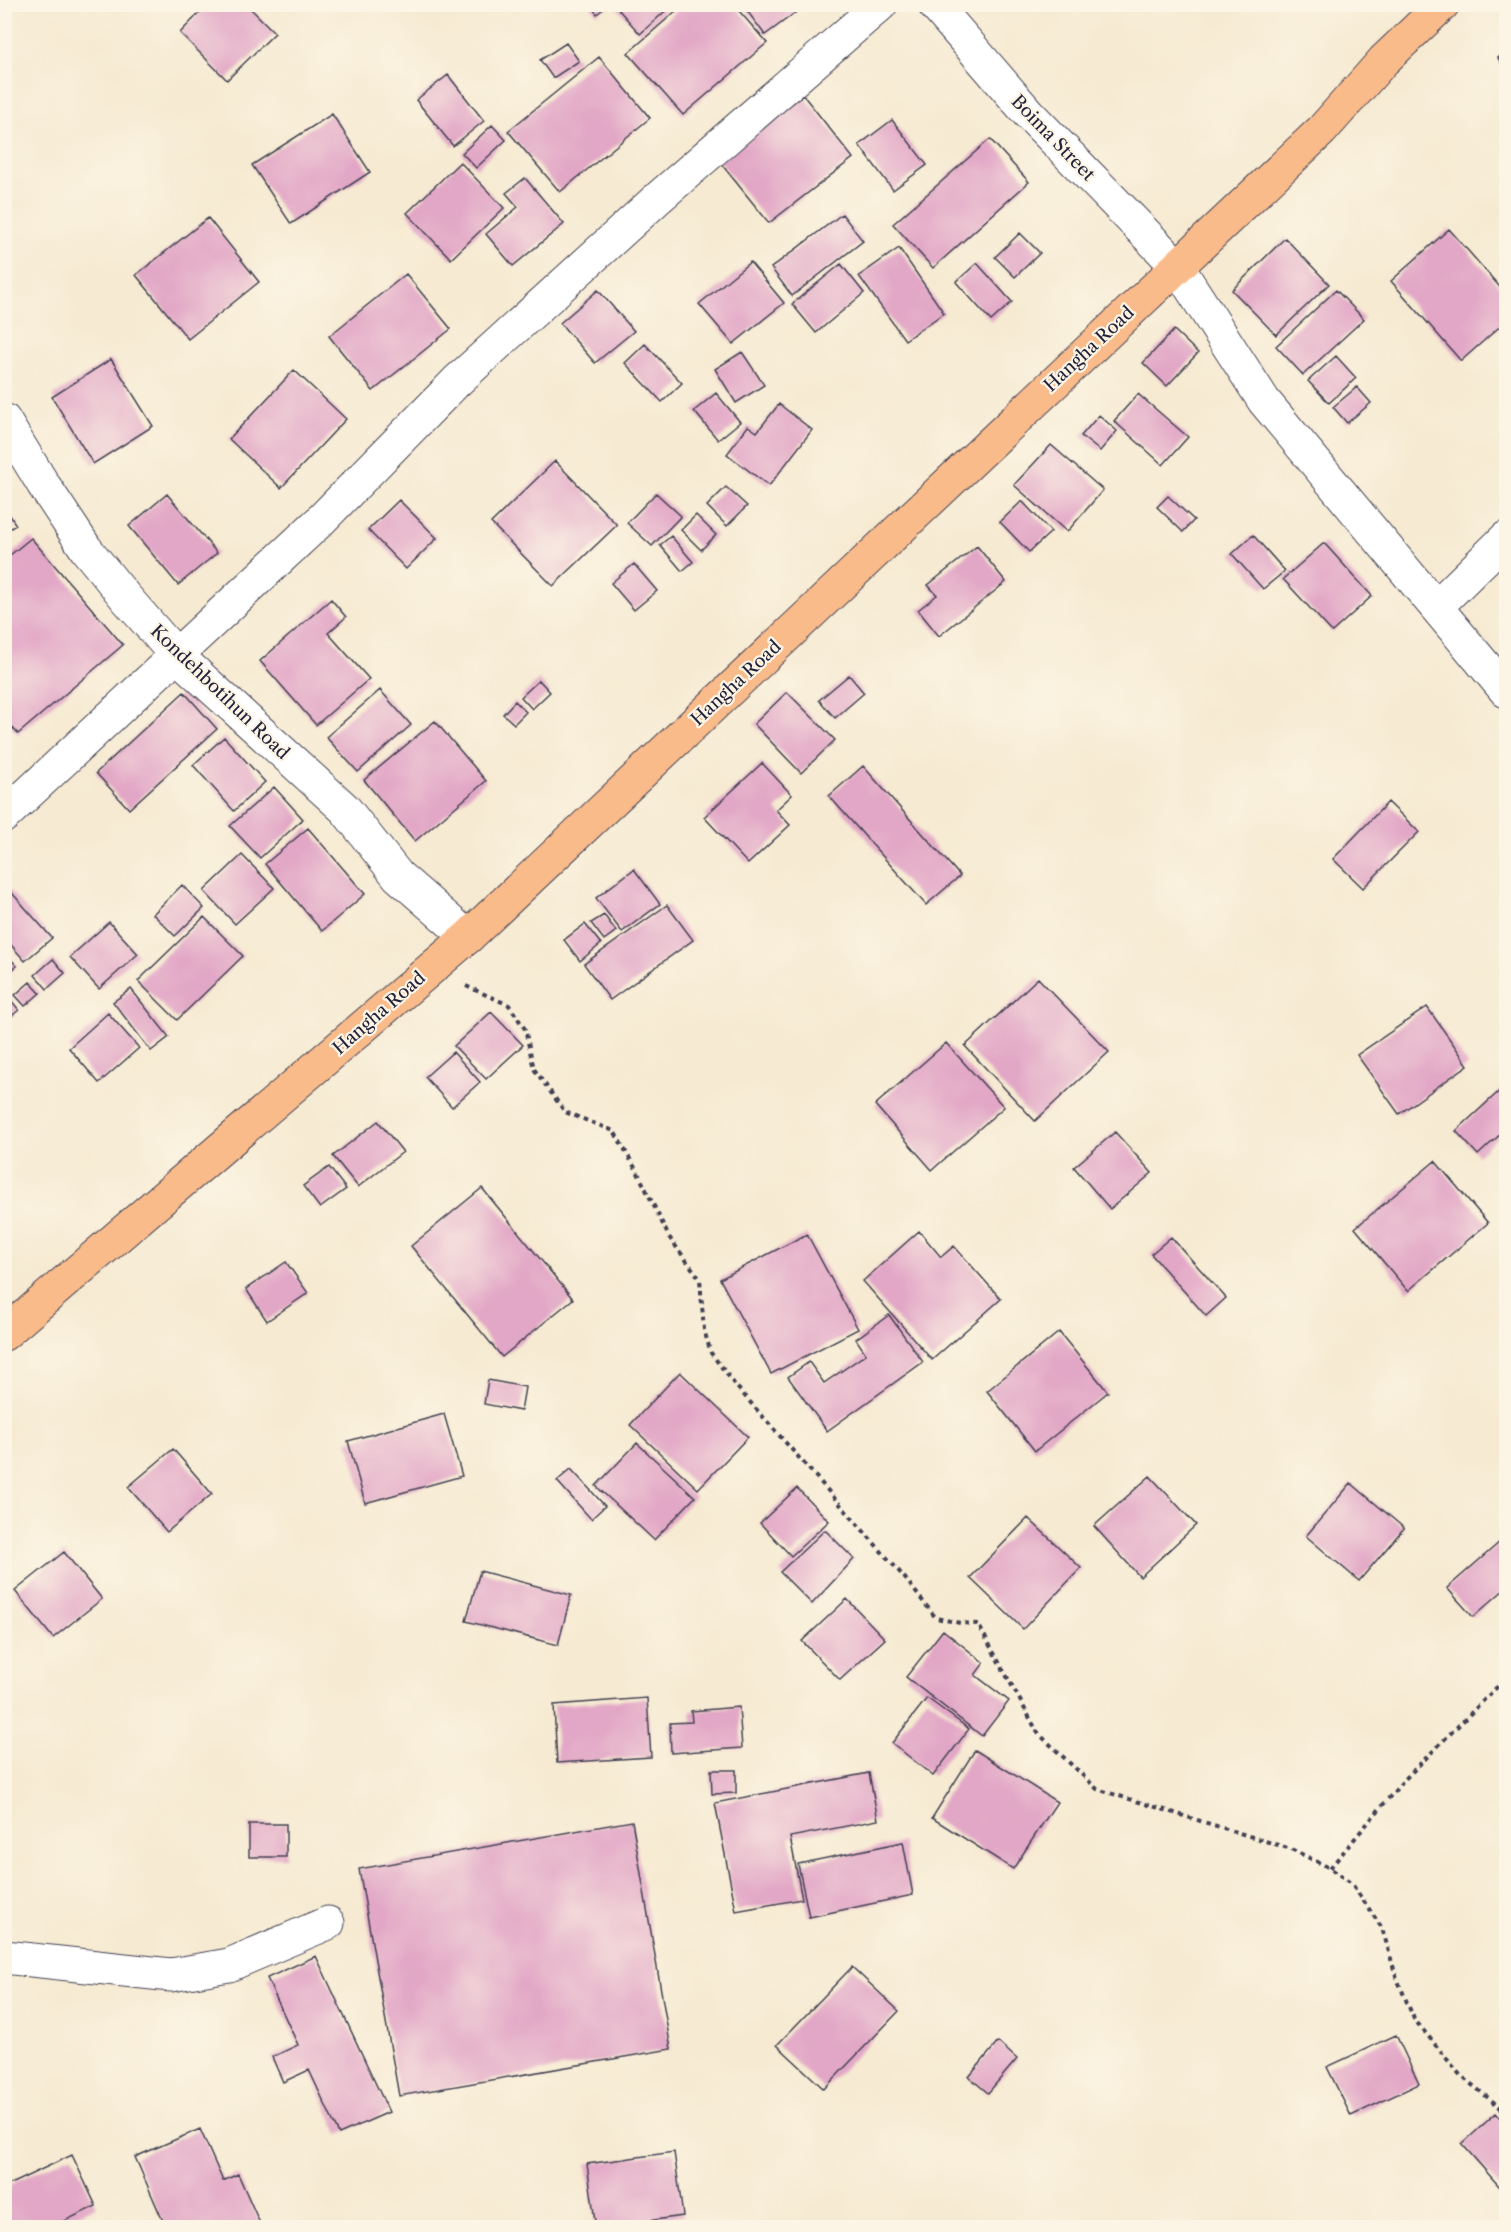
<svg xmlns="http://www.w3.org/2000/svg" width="1511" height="2232" font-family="'Libre Caslon Text',serif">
<rect width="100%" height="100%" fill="#fcf5e5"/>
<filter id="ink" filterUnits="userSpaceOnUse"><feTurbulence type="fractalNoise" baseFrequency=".0167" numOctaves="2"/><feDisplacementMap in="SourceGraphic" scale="12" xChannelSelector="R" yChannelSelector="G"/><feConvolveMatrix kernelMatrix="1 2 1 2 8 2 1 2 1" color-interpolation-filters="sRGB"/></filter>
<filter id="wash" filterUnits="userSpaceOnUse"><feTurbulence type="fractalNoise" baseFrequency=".008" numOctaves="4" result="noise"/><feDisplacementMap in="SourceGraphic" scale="24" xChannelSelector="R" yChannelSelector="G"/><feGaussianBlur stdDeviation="1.35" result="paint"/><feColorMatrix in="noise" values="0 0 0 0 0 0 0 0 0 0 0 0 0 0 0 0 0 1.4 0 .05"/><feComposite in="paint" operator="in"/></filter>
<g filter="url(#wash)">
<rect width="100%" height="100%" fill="#f6ead2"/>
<g id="blocks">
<path fill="#e2a7c6" d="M208,4H246L275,33L227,80L180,33Z
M589,4H609L597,14Z
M623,4H673L640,34L618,9Z
M684,4H733L767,43L683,115L628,53Z
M742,4H807L765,35Z
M566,43L579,61L553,78L540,60Z
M1506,52V70L1498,58Z
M599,57L650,118L560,192L508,131Z
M448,75L484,121L453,146L416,100Z
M803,95L853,158L769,223L719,161Z
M332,114L370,172L291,224L252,165Z
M892,120L927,165L893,190L859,145Z
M492,125L506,140L476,168L462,153Z
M990,139L1029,182L933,268L893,224Z
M460,162L504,208L451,259L407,213Z
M525,178L564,224L513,266L486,234L518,207L506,193Z
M842,214L863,241L792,296L771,268Z
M208,218L259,282L188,339L136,275Z
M1449,229L1506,294V321L1461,361L1391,281Z
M1020,233L1040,253L1015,277L995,257Z
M1285,238L1329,284L1276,335L1232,290Z
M899,248L944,313L905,340L859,276Z
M750,262L784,303L733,344L699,304Z
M977,263L1012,302L991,321L956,282Z
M841,264L864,293L816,333L792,304Z
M406,274L451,329L373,391L329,336Z
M598,290L634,331L595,363L560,323Z
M1336,290L1364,319L1303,375L1276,346Z
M1174,330L1198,353L1167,386L1143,363Z
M645,344L682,383L662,402L625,363Z
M742,352L764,385L736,403L715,369Z
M1336,356L1356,378L1329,403L1308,381Z
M111,359L153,426L93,464L52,397Z
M294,370L346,419L281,488L229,439Z
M1357,387L1371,403L1347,423L1333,407Z
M716,393L740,422L718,440L694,411Z
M1138,394L1188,437L1163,465L1114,421Z
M779,404L812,430L769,486L727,454L748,426L757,432Z
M1099,415L1117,431L1100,451L1081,436Z
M1051,445L1103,490L1067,532L1014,485Z
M555,461L617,525L553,586L491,523Z
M726,487L747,506L727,526L707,506Z
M656,493L681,516L652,546L627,523Z
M167,494L217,553L178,585L129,526Z
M1168,496L1194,520L1183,532L1157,507Z
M399,500L437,538L406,569L368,530Z
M1022,501L1051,532L1029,552L1000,522Z
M4,506L16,525L4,532Z
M696,515L716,535L701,550L681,530Z
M1253,535L1285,571L1263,589L1232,554Z
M671,536L693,562L682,571L660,545Z
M31,538L123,645L18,734L4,718V560Z
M1324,543L1372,596L1332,632L1283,579Z
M977,546L1006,582L939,636L918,610L937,595L928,585Z
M634,564L657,591L634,610L611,583Z
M331,599L346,617L328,633L369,679L316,725L260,661Z
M849,675L864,693L835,718L819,700Z
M539,680L550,692L532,709L521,697Z
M380,690L411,725L358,772L326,737Z
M184,692L217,729L129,809L96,773Z
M787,692L835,740L801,773L754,724Z
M515,701L526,712L514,724L503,714Z
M435,721L486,781L415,841L364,780Z
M224,737L265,782L234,811L193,765Z
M762,763L792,795L776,810L790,825L748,864L704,817Z
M863,766L960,876L926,905L829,796Z
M274,787L303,819L260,858L230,826Z
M1388,802L1419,832L1363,888L1333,859Z
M308,828L365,894L322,931L265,864Z
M242,855L274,888L235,924L204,891Z
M634,869L660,904L622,932L596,898Z
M4,884L52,938L25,961L4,937Z
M182,885L204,908L175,936L153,914Z
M667,905L693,940L610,1000L584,964Z
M604,915L616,931L604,940L591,923Z
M204,917L243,956L177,1020L138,981Z
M109,922L138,954L99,989L70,957Z
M585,924L601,944L580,961L564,940Z
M4,952L17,966L4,977Z
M53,959L65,973L47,989L35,975Z
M1038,978L1109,1052L1035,1121L965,1046Z
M30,982L40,993L25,1006L15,995Z
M131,989L169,1037L151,1051L113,1002Z
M10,999L19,1010L4,1022V1004Z
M1427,1007L1468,1065L1399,1114L1357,1055Z
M491,1012L523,1045L486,1079L454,1046Z
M108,1013L139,1048L99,1083L69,1048Z
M946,1043L1004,1107L932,1170L875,1105Z
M453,1052L480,1082L452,1107L425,1077Z
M1506,1085V1129L1478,1155L1456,1131Z
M378,1121L403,1152L358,1187L333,1156Z
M1115,1132L1152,1173L1110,1209L1074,1167Z
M1435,1161L1488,1223L1408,1291L1355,1228Z
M329,1167L346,1189L320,1208L303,1186Z
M482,1188L573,1299L502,1357L411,1246Z
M919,1231L941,1257L954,1246L1001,1299L932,1360L863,1281Z
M807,1234L858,1329L771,1374L720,1279Z
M1171,1237L1226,1298L1206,1316L1151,1254Z
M286,1262L308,1293L267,1321L246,1289Z
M889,1315L923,1362L827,1431L788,1377L809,1362L824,1383L866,1354L856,1339Z
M1059,1332L1108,1392L1035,1451L987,1391Z
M680,1372L748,1437L698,1489L630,1425Z
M488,1380L525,1387L521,1411L484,1404Z
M444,1414L462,1476L365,1503L348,1441Z
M637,1443L695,1497L654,1540L596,1486Z
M173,1449L212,1494L167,1532L128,1487Z
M571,1469L605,1506L591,1519L557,1481Z
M1150,1476L1196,1525L1140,1577L1094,1526Z
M1351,1483L1404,1528L1359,1581L1306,1536Z
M797,1488L829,1521L791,1556L760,1523Z
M1028,1518L1081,1568L1023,1629L970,1578Z
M825,1530L854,1559L812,1604L780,1572Z
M1501,1541L1506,1548V1588L1473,1617L1447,1588Z
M64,1552L102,1599L53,1638L15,1591Z
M480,1571L571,1595L558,1645L466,1621Z
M847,1599L885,1639L840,1680L802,1641Z
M943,1630L984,1663L975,1675L1009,1701L982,1736L906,1677Z
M647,1698L651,1757L557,1763L554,1705Z
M927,1698L969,1729L933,1776L892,1743Z
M739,1707L742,1748L671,1753L670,1723L692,1722L691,1711Z
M975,1750L1057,1802L1013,1869L932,1818Z
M711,1770H736V1793L712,1794Z
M869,1773L878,1820L790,1837L802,1899L736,1911L715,1803Z
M632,1821L671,2049L399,2096L359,1869Z
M249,1824H286V1857H249Z
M903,1842L913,1895L809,1917L798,1864Z
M316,1956L389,2112L339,2134L309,2070L283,2082L272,2057L298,2045L267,1978Z
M852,1967L899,2011L824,2089L777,2045Z
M1396,2035L1419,2084L1351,2116L1327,2067Z
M998,2042L1017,2059L988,2093L969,2077Z
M1496,2113L1506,2125V2194L1462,2144Z
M200,2129L223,2181L238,2174L262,2228H166L135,2157Z
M674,2152L683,2216L596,2228L587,2164Z
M72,2155L96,2206L50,2228H4V2187Z"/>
</g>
</g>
<g filter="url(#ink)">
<use href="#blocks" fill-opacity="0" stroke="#424052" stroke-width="1.5"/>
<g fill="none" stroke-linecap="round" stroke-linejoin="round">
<defs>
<path id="street" d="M934,4L1028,113L1177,266L1264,401L1506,691
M4,420L43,484L86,549L126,598L176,655L345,809L398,876L468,937
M1437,606L1506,538
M4,816L319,522L457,381L657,199L881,4
M4,1957L171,1975L229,1965L328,1923"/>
<path id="highway" d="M4,1334L468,937L1322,130L1384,60L1443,4"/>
</defs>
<use href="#street" stroke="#424052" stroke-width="35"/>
<use href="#highway" stroke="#424052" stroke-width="35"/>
<path stroke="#424052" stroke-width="4" stroke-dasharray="4.5 4.5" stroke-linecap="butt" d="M466,986L509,1005L525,1029L534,1069L565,1112L614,1131L638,1173L669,1237L700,1279L704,1330L711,1353L735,1385L904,1577L936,1618L960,1623L978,1624L1038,1733L1097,1789L1291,1849L1330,1868L1352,1884L1382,1928L1396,1976L1414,2019L1461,2076L1506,2112
M1330,1868L1403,1781L1506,1678"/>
<use href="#street" stroke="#fff" stroke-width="33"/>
<use href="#highway" stroke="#fabb8b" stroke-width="33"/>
</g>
</g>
<g text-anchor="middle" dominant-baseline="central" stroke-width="4.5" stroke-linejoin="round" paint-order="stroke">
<g font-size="18" fill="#22223b" stroke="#fcf5e5">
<text transform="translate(1053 138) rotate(46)">Boima Street</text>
<text transform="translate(1089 349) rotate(-43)">Hangha Road</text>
<text transform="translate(736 683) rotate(-43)">Hangha Road</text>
<text transform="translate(220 692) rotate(44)">Kondehbotihun Road</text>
<text transform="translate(379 1013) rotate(-41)">Hangha Road</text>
</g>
</g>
<rect width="1511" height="2232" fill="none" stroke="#fcf5e5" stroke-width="24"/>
</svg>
